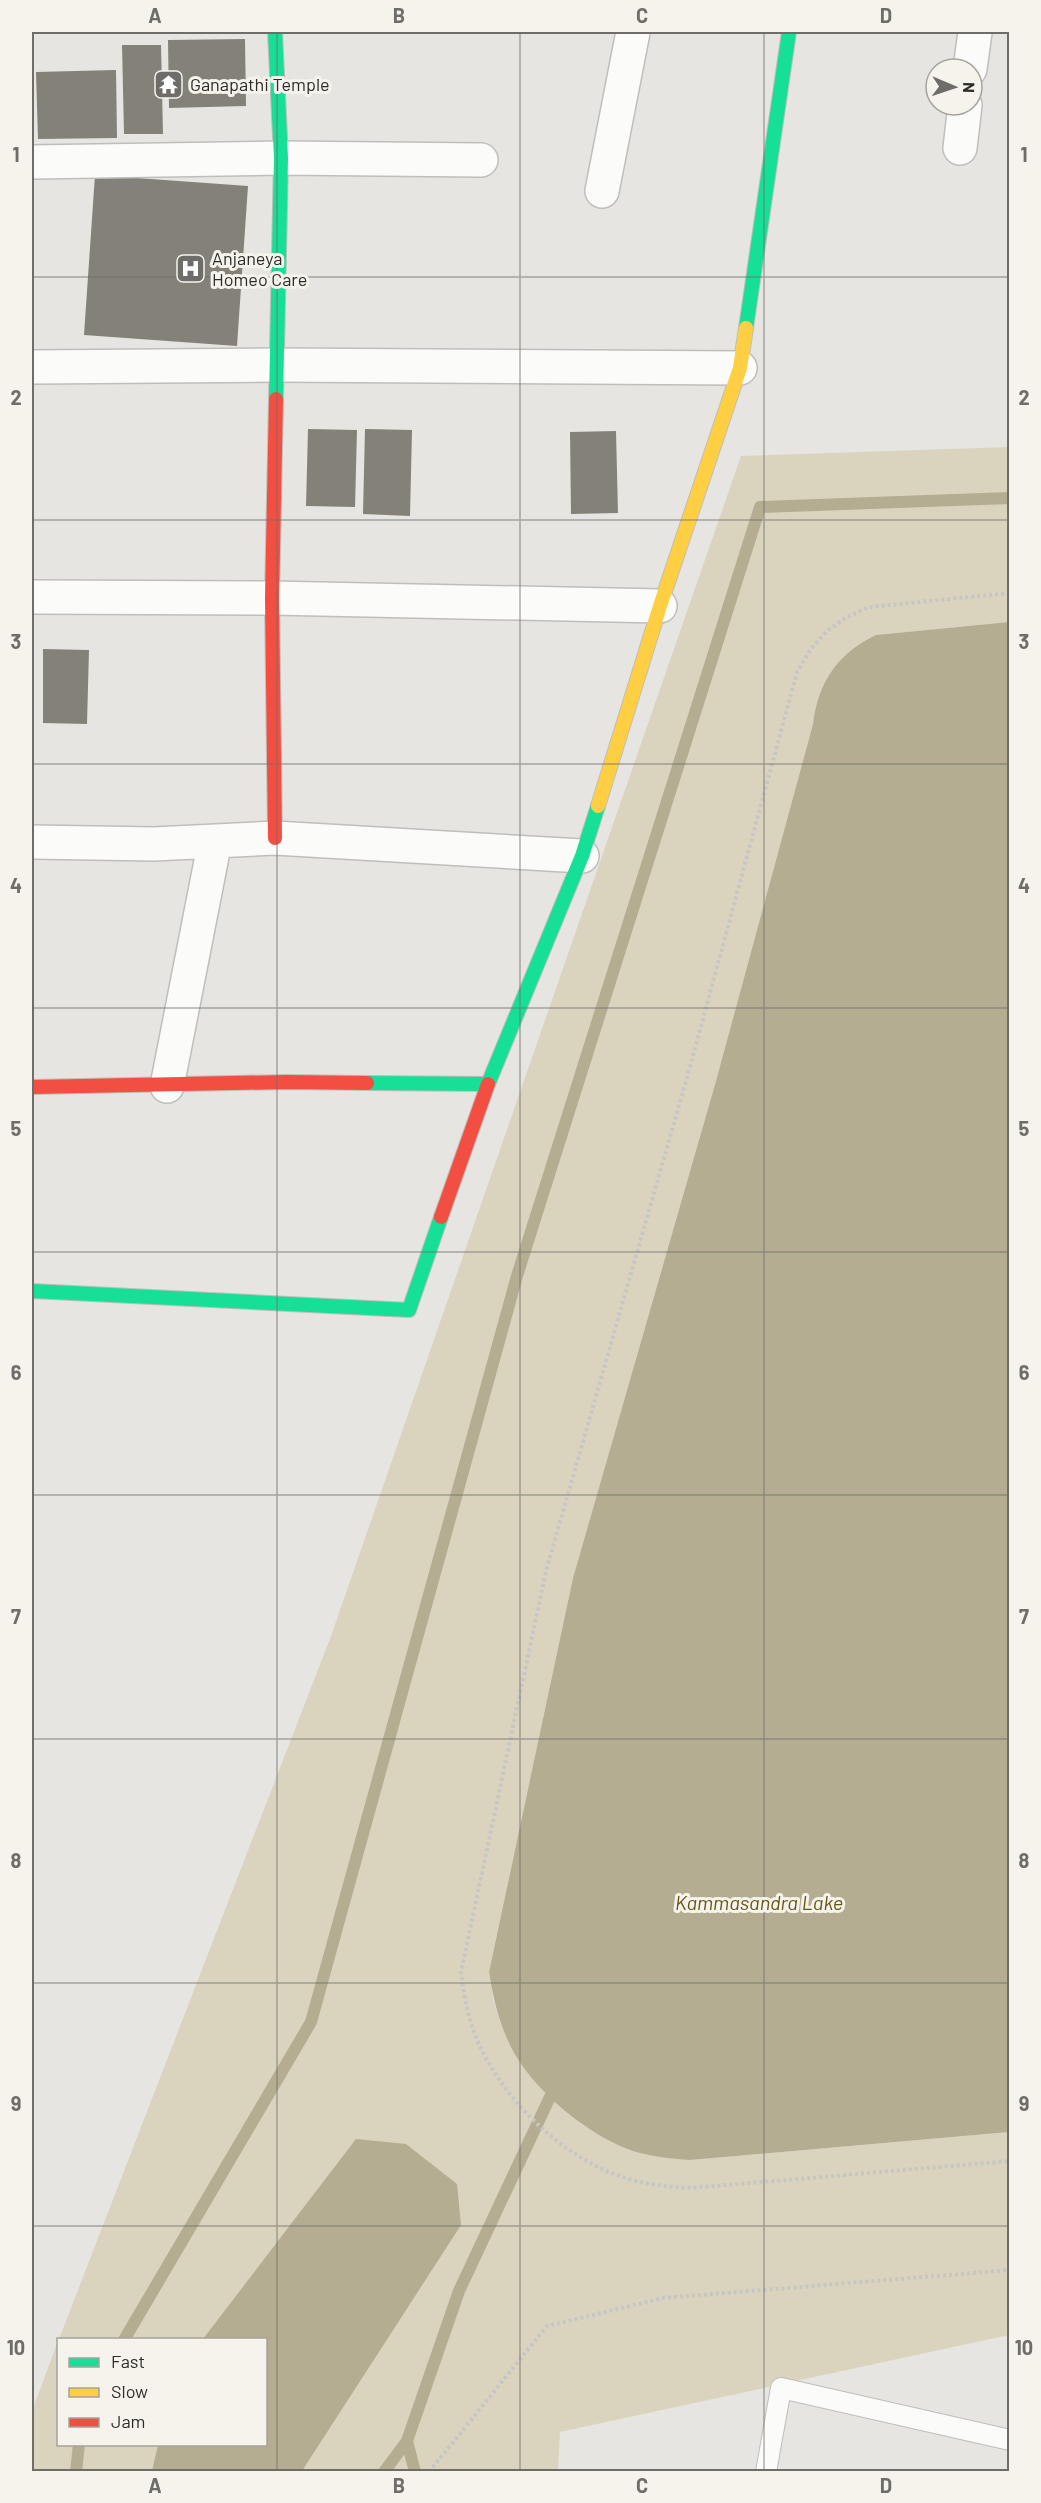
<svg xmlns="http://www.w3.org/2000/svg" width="1041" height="2503" font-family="Barlow,sans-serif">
<rect width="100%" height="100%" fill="#e6e5e1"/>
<path fill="#dad4bf" d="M1009,447V622L876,635C838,653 818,682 813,724L716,1081L573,1578L489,1972L493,1999L501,2024L512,2048L526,2070L547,2095L592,2130L614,2143L690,2160L1009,2132V2335L560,2432L558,2471H32V2411L58,2341V2444H266V2340L59,2339L331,1636L741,456Z"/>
<path fill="#b4ad92" d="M1009,622V2132L690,2160C674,2159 657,2157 640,2153C593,2140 533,2091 511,2047C499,2023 493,1998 489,1972L573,1578L716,1081L813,724C818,682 838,653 876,635Z
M356,2139L406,2144L457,2184L461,2225L302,2471H152L158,2445L266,2444V2340L203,2339Z"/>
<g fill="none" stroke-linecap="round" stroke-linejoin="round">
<path stroke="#b4ad92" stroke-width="12" d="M124,2340L311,2022L517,1276L760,507L1010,498
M407,2441L415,2472
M76,2472L79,2444
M384,2472L407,2441L459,2291L557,2082"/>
</g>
<path fill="#848178" d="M245,39L246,106L169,108L168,40Z
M122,45H161L163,134H124Z
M116,70L117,138L38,139L36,72Z
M95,175L248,186L237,346L84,335Z
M308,429L357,430L355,507L306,506Z
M365,429L412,430L410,516L363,514Z
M616,431L618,513L571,514L570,432Z
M43,649L89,650L87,724L43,723Z"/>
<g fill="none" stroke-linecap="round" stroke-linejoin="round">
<defs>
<path id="lane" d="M766,2472L781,2388L1010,2440"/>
<path id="street" d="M970,69L975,32
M960,148L965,105
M32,162L281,158L481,160
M602,191L633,32
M32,367L277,365L740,368
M32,597L272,598L660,606
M32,842L154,844L275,838L582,856
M167,1086L215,841"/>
<path id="fast" d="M275,32L281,158L276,399
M746,328L789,32
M367,1083L488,1084L582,856L598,806
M32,1291L409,1310L441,1217"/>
<path id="slow" d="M598,806L660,606L740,368L746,328"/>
<path id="jam" d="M275,838L272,598L276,399
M32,1087L286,1082L367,1083
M441,1217L488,1084"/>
</defs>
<use href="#lane" stroke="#c0bebc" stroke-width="22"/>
<use href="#street" stroke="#c0bebc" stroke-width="36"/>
<use href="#fast" stroke="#c0bebc" stroke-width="16"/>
<use href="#slow" stroke="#c0bebc" stroke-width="16"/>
<use href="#jam" stroke="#c0bebc" stroke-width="16"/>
<path stroke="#c6c6c4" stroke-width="4" stroke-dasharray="3 3" stroke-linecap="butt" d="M1010,593L869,607L845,618L826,632L811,649L797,672L688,1074L546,1571L461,1972C464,1993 467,2014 475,2035C500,2098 565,2162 632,2180C652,2185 671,2187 691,2188L1010,2161
M429,2472L547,2326L663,2298L1010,2270"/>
<use href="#lane" stroke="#fbfbfa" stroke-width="20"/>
<use href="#street" stroke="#fbfbfa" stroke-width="33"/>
<use href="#fast" stroke="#16e098" stroke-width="14"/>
<use href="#slow" stroke="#ffcf43" stroke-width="14"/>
<use href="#jam" stroke="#f24e42" stroke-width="14"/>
</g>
<path fill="none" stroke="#6e6d69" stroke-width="1.5" stroke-opacity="0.55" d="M277,32V2472M520,32V2472M764,32V2472M32,277H1010M32,520H1010M32,764H1010M32,1008H1010M32,1252H1010M32,1495H1010M32,1739H1010M32,1983H1010M32,2226H1010"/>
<defs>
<symbol id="temple-square" viewBox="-11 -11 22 22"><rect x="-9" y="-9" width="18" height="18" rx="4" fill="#6e6d69" stroke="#f5f3ec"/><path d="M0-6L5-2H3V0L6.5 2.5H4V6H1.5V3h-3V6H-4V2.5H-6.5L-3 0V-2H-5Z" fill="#fff"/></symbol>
<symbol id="hospital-square" viewBox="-11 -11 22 22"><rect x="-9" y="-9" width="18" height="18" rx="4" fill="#6e6d69" stroke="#f5f3ec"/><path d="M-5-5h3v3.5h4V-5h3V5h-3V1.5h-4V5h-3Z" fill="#fff"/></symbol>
</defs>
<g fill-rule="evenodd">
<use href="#temple-square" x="152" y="68" width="33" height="33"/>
<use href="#hospital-square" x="174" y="252" width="33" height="33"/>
</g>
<g text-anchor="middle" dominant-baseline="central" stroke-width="6" stroke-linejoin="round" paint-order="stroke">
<g font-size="18" fill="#2d2c29" stroke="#f5f3ec" text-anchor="start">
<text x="190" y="84">Ganapathi Temple</text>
<text x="212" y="258">Anjaneya<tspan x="212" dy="21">Homeo Care</tspan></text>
</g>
<g font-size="20" font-style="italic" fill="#665716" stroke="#f5f3ec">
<text x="759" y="1902">Kammasandra Lake</text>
</g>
</g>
<rect width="1041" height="2503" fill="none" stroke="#f5f3ec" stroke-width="66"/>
<rect x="57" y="2338" width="210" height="108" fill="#f5f3ec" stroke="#a5a39e" stroke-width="1.5"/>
<rect x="69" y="2358" width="30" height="9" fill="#16e098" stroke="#a5a39e" stroke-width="1.5"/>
<text x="111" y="2368" font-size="18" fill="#2d2c29">Fast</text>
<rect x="69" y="2388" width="30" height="9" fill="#ffcf43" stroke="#a5a39e" stroke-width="1.5"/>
<text x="111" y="2398" font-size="18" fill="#2d2c29">Slow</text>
<rect x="69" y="2418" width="30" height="9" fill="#f24e42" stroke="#a5a39e" stroke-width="1.5"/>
<text x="111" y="2428" font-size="18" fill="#2d2c29">Jam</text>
<g transform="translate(954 87) rotate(92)"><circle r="28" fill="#f5f3ec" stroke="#a5a39e" stroke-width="1.5"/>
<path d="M0-4.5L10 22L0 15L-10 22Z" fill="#6e6d69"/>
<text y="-9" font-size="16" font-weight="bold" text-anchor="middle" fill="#2d2c29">N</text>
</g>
<rect x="33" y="33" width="975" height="2437" fill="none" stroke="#6e6d69" stroke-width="2"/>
<g font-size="20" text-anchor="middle" font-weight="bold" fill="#6e6d69">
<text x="155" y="23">A</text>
<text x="399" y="23">B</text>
<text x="642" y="23">C</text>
<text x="886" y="23">D</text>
<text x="16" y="162">1</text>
<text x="1024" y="162">1</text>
<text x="16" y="405">2</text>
<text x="1024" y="405">2</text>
<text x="16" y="649">3</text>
<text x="1024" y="649">3</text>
<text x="16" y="893">4</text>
<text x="1024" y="893">4</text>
<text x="16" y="1136">5</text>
<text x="1024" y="1136">5</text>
<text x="16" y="1380">6</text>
<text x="1024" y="1380">6</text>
<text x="16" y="1624">7</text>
<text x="1024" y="1624">7</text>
<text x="16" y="1868">8</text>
<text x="1024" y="1868">8</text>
<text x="16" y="2111">9</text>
<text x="1024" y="2111">9</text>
<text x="16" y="2355">10</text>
<text x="1024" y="2355">10</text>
<text x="155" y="2493">A</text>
<text x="399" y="2493">B</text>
<text x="642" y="2493">C</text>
<text x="886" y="2493">D</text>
</g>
</svg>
